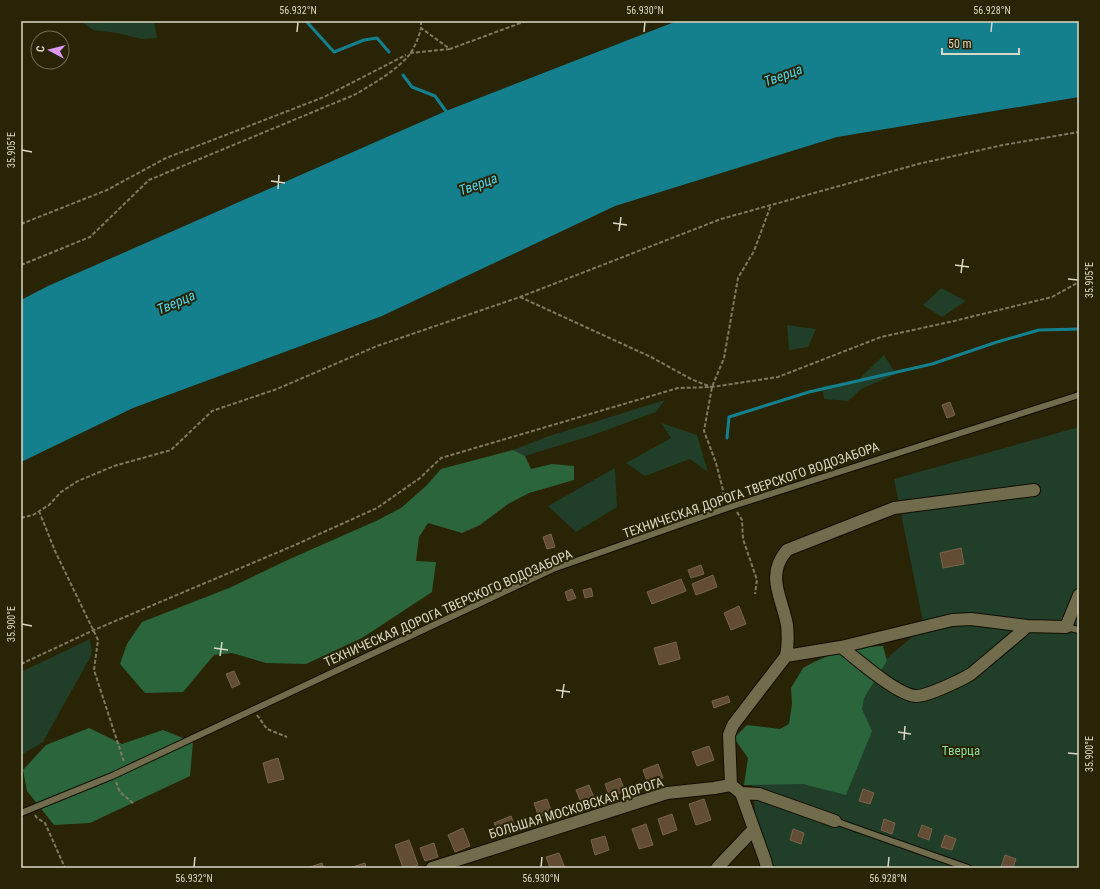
<svg xmlns="http://www.w3.org/2000/svg" width="1100" height="889" font-family="'Roboto Condensed',sans-serif">
<rect width="100%" height="100%" fill="#292405"/>
<path fill="#203e28" d="M81,21H154L157,38L142,39L117,33L93,30Z
M941,288L966,301L942,317L923,305Z
M787,325L816,329L808,347L789,350Z
M884,355L896,374L861,389L848,401L824,399L822,386L856,382Z
M665,400L656,412L590,436L525,456L513,450L546,437Z
M661,423L697,435L708,472L690,459L645,476L626,463L671,438Z
M1079,427V868H763L750,773L924,627L894,479Z
M615,468L617,507L576,532L548,506Z
M90,639L92,654L43,742L21,755V672Z"/>
<path fill="#2b653c" d="M513,450L525,456L531,469L552,464L574,466V480L529,493L508,504L480,525L462,533L428,523L419,537L416,561L436,562L432,592L362,638L306,664L266,663L232,653L214,655L183,692L145,693L120,664L127,644L142,622L229,588L292,558L376,521L401,508L426,486L441,469Z
M883,646L887,661L864,698L862,709L872,731L846,795L803,784L744,785L748,758L734,738L747,725L780,729L789,724L792,704L791,688L803,668L814,662L846,648Z
M89,728L122,744L163,730L193,742L190,776L90,823L54,825L27,791L23,770L46,745Z"/>
<path fill="#14808e" d="M677,21H1079V97L837,137L615,206L382,316L133,408L21,462V300L48,286L446,111Z"/>
<g fill="none" stroke-linecap="round" stroke-linejoin="round">
<path stroke="#14808e" stroke-width="3" d="M306,21L334,52L364,40L377,38L389,52
M403,75L412,87L435,96L448,114
M727,438L729,417L809,392L932,364L997,342L1039,330L1079,329"/>
</g>
<path fill="#634c34" stroke="#7a634b" d="M950,402L955,415L947,418L942,405Z
M551,534L555,547L547,549L543,537Z
M961,548L964,564L943,568L940,553Z
M701,565L704,574L691,578L688,570Z
M713,575L717,587L696,595L692,584Z
M681,579L686,591L652,604L647,592Z
M591,588L593,596L585,598L583,590Z
M572,589L576,598L568,601L565,592Z
M739,606L746,624L731,630L724,613Z
M676,642L680,659L659,665L654,648Z
M234,671L240,684L232,688L226,674Z
M728,696L730,702L714,708L712,701Z
M709,746L714,760L697,766L692,752Z
M278,758L284,779L268,783L263,763Z
M658,764L663,778L648,784L643,770Z
M620,778L625,791L610,797L605,784Z
M589,785L595,800L582,805L576,790Z
M863,789L874,793L870,804L859,801Z
M547,799L552,813L539,817L534,803Z
M704,799L711,820L696,825L689,804Z
M672,814L677,830L663,835L658,819Z
M511,816L516,829L499,835L494,823Z
M884,819L895,823L892,834L881,830Z
M646,824L653,845L639,849L632,829Z
M922,825L932,829L929,840L918,836Z
M463,828L470,846L455,852L448,835Z
M793,829L804,833L801,844L790,840Z
M945,835L956,839L952,850L941,847Z
M605,836L609,850L595,855L591,840Z
M409,840L418,865L409,868H403L395,845Z
M434,843L438,857L425,861L420,848Z
M559,853L565,868H550L546,857Z
M1005,855L1016,859L1013,868L1001,867Z
M322,863L324,868H307Z
M365,863L366,868H349Z"/>
<g fill="none" stroke-linecap="round" stroke-linejoin="round">
<defs>
<path id="service" d="M1066,627L1079,630
M21,813L112,776L553,569L733,506L1079,395
M835,821L968,868"/>
<path id="minor" d="M841,647L952,620L971,619L1027,626
M786,656C788,646 788,635 787,625C782,597 765,576 787,550L894,508L1034,490
M741,793L731,785L729,735L733,725L786,656L841,647C857,659 896,694 915,696C926,697 961,680 971,674L1021,632L1027,626L1066,627L1079,595
M432,868L667,793L714,788L731,785
M717,868L754,829
M767,868L765,860L741,793L759,794L835,821"/>
</defs>
<use href="#service" stroke="#110d00" stroke-width="8"/>
<use href="#minor" stroke="#110d00" stroke-width="14"/>
<path stroke="#7e7a61" stroke-width="2" stroke-dasharray="4 2" stroke-linecap="butt" d="M421,21V28L450,49L526,21
M410,53L450,49
M21,224L107,190L166,158L324,97L406,55
M21,265L90,237L149,180L354,95C373,84 396,71 410,54C415,46 419,37 421,28
M520,297L651,357L691,379L711,387
M724,502L723,490L716,463L704,431L712,387L724,358L738,278L754,251L771,205
M39,511L55,551L98,640L94,670L124,762
M737,512L742,520L743,539L757,580L755,594
M21,518L33,515L49,505L61,492L78,481L114,466L171,450L212,411L277,389L377,346L520,297L721,219L918,164L1003,145L1079,132
M21,664L94,630L295,545L377,508L420,478L441,458L678,388L712,387L778,377L881,337L954,321L1052,297L1079,282
M257,715L267,729L287,737
M116,782L120,792L134,804
M35,815L37,818L45,823L65,868"/>
<use href="#service" stroke="#716c4c" stroke-width="6"/>
<use href="#minor" stroke="#716c4c" stroke-width="12"/>
</g>
<path fill="none" stroke="#dad7c6" stroke-width="1.5" d="M297,32L298,22M644,32L645,22M991,32L992,22M22,150L32,152M271,181L285,183M278,189L279,175M613,223L627,225M619,231L621,217M955,265L969,267M961,273L963,259M1068,279L1078,280M22,624L32,626M214,648L228,650M220,656L222,642M556,690L570,692M562,698L564,684M898,732L911,734M904,740L905,726M1068,753L1078,754M194,867L195,857M541,867L542,857M888,867L889,857"/>
<g text-anchor="middle" dominant-baseline="central" stroke-width="4" stroke-linejoin="round" paint-order="stroke">
<g font-size="13" fill="#dad7c6" stroke="#292405">
<text transform="translate(751 490) rotate(-19)">ТЕХНИЧЕСКАЯ ДОРОГА ТВЕРСКОГО ВОДОЗАБОРА</text>
<text transform="translate(448 608) rotate(-24)">ТЕХНИЧЕСКАЯ ДОРОГА ТВЕРСКОГО ВОДОЗАБОРА</text>
<text transform="translate(576 808) rotate(-17)">БОЛЬШАЯ МОСКОВСКАЯ ДОРОГА</text>
</g>
<g font-size="13" fill="#8bde9f" stroke="#292405">
<text x="961" y="750">Тверца</text>
</g>
<g font-size="14" font-style="italic" fill="#4cd7ec" stroke="#292405">
<text transform="translate(783 75) rotate(-20)">Тверца</text>
<text transform="translate(478 184) rotate(-20)">Тверца</text>
<text transform="translate(176 302) rotate(-23)">Тверца</text>
</g>
</g>
<rect width="1100" height="889" fill="none" stroke="#292405" stroke-width="44"/>
<g transform="translate(50 50) rotate(277)"><circle r="19" fill="#292405" stroke="#706c52"/>
<path d="M0-3L7 15L0 10L-7 15Z" fill="#db99f5"/>
<text y="-6" font-size="11" font-weight="bold" text-anchor="middle" fill="#dad7c6">С</text>
</g>
<path d="M942 48v6h77v-6" fill="none" stroke="#dad7c6" stroke-width="2"/>
<text x="948" y="48" font-size="12" fill="#dad7c6" stroke="#292405" stroke-width="3" paint-order="stroke">50 m</text>
<rect x="22" y="22" width="1056" height="845" fill="none" stroke="#dad7c6" stroke-width="1.5"/>
<g font-size="10" text-anchor="middle" fill="#dad7c6">
<text x="298" y="14">56.932°N</text>
<text x="645" y="14">56.930°N</text>
<text x="992" y="14">56.928°N</text>
<text transform="translate(11 150) rotate(-90)" y="4">35.905°E</text>
<text transform="translate(1089 280) rotate(-90)" y="4">35.905°E</text>
<text transform="translate(11 624) rotate(-90)" y="4">35.900°E</text>
<text transform="translate(1089 754) rotate(-90)" y="4">35.900°E</text>
<text x="194" y="882">56.932°N</text>
<text x="541" y="882">56.930°N</text>
<text x="888" y="882">56.928°N</text>
</g>
</svg>
